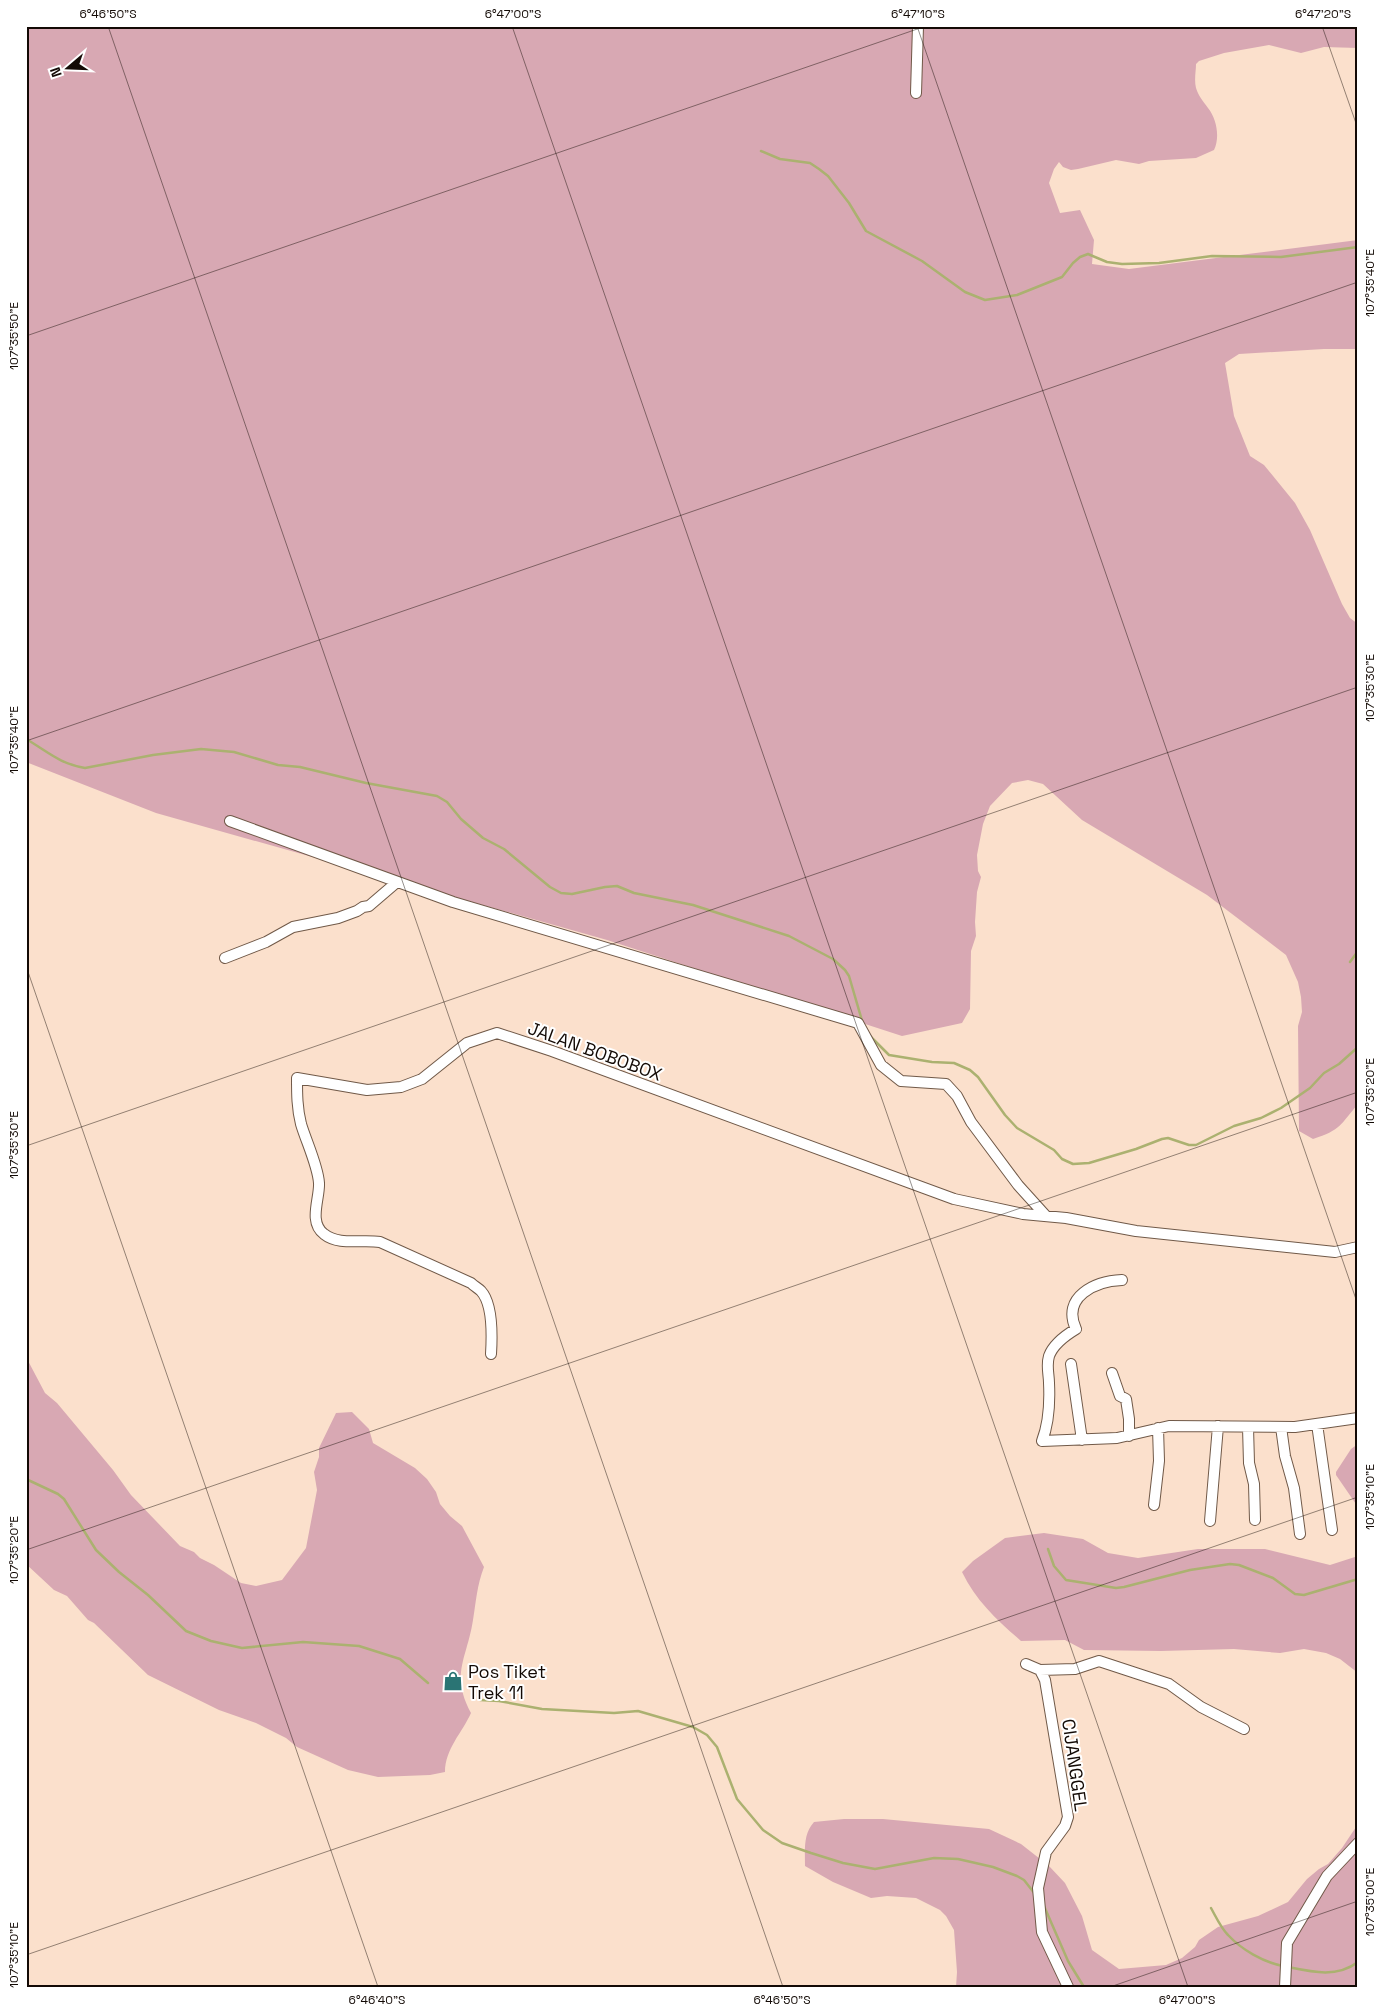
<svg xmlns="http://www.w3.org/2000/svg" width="1384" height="2013" font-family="'Space Grotesk',sans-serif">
<rect width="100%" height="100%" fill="#fbe0cc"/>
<path fill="#d8a8b3" d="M26,26H1358V48L1324,47L1301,53L1269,45L1224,53L1199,61L1196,64C1196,71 1194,80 1196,88C1199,97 1203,101 1208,108C1217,119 1220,138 1214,150L1196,158L1149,161L1139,164L1116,160L1078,169L1071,170L1063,167L1059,162L1054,169L1049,183L1060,213L1080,210L1094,240L1092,264L1129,269L1358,240V349H1324L1239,354L1225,363L1234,416L1250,456L1264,465L1295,503L1310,530L1342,604L1350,618L1358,624V1104C1340,1125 1341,1130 1313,1139L1299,1131L1298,1026L1302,1012L1301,997L1298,982L1286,955L1207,895L1082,820L1043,784L1028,780L1012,783L990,806L983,824L977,855L978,871L981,877L977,892L975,922L976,936L971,951L970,1009L962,1023L902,1036L607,940L156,813L26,762Z
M26,1357L45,1393L57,1403L113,1470L131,1495L180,1546L194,1552L200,1558L214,1565L241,1583L256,1586L282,1580L306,1548L317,1490L314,1472L319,1457V1448L336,1413L352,1412L369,1429L373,1443L415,1468L427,1479L436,1492L440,1504L450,1516L462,1526L484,1567C477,1585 476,1601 473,1620C467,1659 450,1674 471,1713C462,1733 445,1749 445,1772L430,1775L378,1777L348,1770L297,1747L286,1738L256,1723L219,1710L148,1675L94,1623L88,1620L67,1596L54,1590L26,1564Z
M1358,1444V1507L1336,1475V1472L1351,1449Z
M1044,1533L1083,1539L1108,1553L1138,1558L1198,1549H1265L1330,1565L1358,1556V1673L1340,1659L1326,1653L1304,1649L1280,1653L1234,1649L1161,1651L1084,1650L1065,1640L1021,1641C997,1620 976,1601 962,1572L973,1561L1005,1538Z
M844,1819H883L989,1829L1021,1844L1049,1866L1065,1883L1082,1916L1092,1950L1119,1969L1166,1965L1182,1958L1195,1947L1199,1940L1218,1927L1258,1916L1288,1902L1307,1879L1319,1869L1328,1864L1342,1848L1358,1824V1987H956L957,1972L954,1930L946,1916L940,1910L916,1898L887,1896L871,1898L833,1882L805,1866C805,1850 803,1834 814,1822Z"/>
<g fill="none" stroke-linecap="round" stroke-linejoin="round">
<path stroke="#abb170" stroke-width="2.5" d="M761,151L780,159L810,163L819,169L828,176L849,203L866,231L922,261L965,292L985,300L1017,295L1062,277L1073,263L1080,257L1088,254L1107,262L1122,264L1159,263L1212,256L1281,257L1358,247
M26,739C47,751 60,764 85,768L153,755L201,749L234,752L278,765L300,767L366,783L437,796L447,802L461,819L483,838L504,849L550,887L561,893L572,894L605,887L617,886L634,893L693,905L789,936L833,959L845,970L849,976L863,1024
M1350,962L1358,951
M869,1035L889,1055L932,1062L954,1063L970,1070L978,1077L1005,1115L1017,1128L1054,1150L1062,1159L1073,1164L1089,1163L1136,1149L1162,1139L1168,1138L1189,1145H1196L1234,1126L1261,1118L1281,1108L1310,1088L1324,1073L1339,1064L1358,1047
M26,1479L58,1494L64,1499L96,1550L119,1572L148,1595L186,1631L211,1641L242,1648L303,1642L359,1646L400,1659L428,1683
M1048,1549L1054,1566L1066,1580L1116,1588L1124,1587L1190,1570L1230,1564L1239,1565L1273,1578L1295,1594L1304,1595L1358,1579
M480,1700L499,1701L542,1709L614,1713L638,1711L693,1727L707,1735L717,1747L737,1799L763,1830L782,1843L811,1853L843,1863L875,1869L934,1858L958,1859L993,1867L1017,1876L1024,1880L1035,1894
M1044,1906L1068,1961L1084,1987
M1211,1908C1216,1917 1221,1928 1228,1935C1242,1950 1263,1962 1283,1966
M1288,1967C1312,1972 1337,1978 1358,1962"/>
<defs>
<path id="street" d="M916,93L918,26
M230,821L453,902L858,1023L881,1065L901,1081L946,1084L957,1096L971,1122L1018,1185L1046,1216
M225,958L266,942L293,927L338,918L357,911L363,907L369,906L397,882
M1122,1280C1095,1281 1061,1297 1076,1329C1066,1335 1053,1345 1049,1356C1046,1366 1049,1374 1049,1383C1050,1403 1049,1423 1042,1441L1117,1438L1169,1426L1295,1427L1358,1418
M491,1354C492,1338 493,1304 481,1291C478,1288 474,1286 471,1283L380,1242C362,1239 339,1246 324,1234C308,1222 320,1198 319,1183C318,1166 306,1141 301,1124C297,1108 297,1094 297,1078L367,1090L401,1087L422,1079L467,1043L497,1033L552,1051L954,1199L1023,1214L1066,1218L1136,1231L1335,1252L1358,1247
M1071,1364L1082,1440
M1112,1373L1120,1396L1126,1399L1129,1419V1436
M1317,1424L1332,1530
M1248,1427L1249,1463L1254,1484L1255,1520
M1281,1427L1285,1456L1294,1488L1300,1534
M1154,1505L1159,1461L1158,1428
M1210,1521L1218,1426
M1026,1664L1040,1670L1045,1680L1068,1817L1065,1826L1046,1852L1038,1888L1042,1932L1068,1987
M1040,1670L1075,1669L1099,1661L1169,1684L1201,1707L1244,1729
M1285,1987L1287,1943L1327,1876L1358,1843"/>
</defs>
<use href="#street" stroke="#705948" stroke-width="12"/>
<use href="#street" stroke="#fff" stroke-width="10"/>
</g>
<path fill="none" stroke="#130a05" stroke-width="1" stroke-opacity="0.45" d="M108,26L783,1987M512,26L1188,1987M917,26L1358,1305M1322,26L1358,129M26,336L926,26M26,741L1358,282M26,966L378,1987M26,1146L1358,687M26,1550L1358,1092M26,1955L1358,1497M1110,1987L1358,1901"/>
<defs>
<symbol id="shop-bare" viewBox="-9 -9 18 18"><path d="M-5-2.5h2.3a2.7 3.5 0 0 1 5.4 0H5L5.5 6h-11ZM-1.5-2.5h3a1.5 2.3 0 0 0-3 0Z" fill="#2a7474" stroke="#fff" stroke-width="2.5" paint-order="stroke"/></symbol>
</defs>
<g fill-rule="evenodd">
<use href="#shop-bare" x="439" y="1667" width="28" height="28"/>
</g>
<g text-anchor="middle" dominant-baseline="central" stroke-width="4" stroke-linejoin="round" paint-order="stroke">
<g font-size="18" fill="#130a05" stroke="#fff">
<text transform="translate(595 1051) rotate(20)">JALAN BOBOBOX</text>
<text transform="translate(1075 1765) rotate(82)">CIJANGGEL</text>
</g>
<g font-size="18" fill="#130a05" stroke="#fff" text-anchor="start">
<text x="468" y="1671">Pos Tiket<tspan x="468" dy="21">Trek 11</tspan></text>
</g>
</g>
<rect width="1384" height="2013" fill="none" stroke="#ffffff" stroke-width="55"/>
<g transform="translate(68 68) rotate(251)" stroke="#ffffff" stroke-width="4" paint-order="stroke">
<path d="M0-4L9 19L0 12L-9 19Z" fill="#130a05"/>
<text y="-8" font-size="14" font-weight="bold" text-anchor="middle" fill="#130a05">N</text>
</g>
<rect x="28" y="28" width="1328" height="1958" fill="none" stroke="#130a05" stroke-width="2"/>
<g font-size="12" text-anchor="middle" fill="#130a05">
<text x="108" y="18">6°46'50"S</text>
<text x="513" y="18">6°47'00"S</text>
<text x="918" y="18">6°47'10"S</text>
<text x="1323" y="18">6°47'20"S</text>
<text transform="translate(1370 283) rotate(-90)" y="4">107°35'40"E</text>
<text transform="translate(14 336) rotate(-90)" y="4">107°35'50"E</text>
<text transform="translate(1370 688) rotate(-90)" y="4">107°35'30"E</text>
<text transform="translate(14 740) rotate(-90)" y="4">107°35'40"E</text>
<text transform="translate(1370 1092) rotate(-90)" y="4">107°35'20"E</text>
<text transform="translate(14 1145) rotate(-90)" y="4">107°35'30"E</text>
<text transform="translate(1370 1497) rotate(-90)" y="4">107°35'10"E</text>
<text transform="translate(14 1550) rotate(-90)" y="4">107°35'20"E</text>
<text transform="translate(1370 1902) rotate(-90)" y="4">107°35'00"E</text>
<text transform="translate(14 1955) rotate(-90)" y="4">107°35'10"E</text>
<text x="377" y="2004">6°46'40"S</text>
<text x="782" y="2004">6°46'50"S</text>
<text x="1187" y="2004">6°47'00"S</text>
</g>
</svg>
